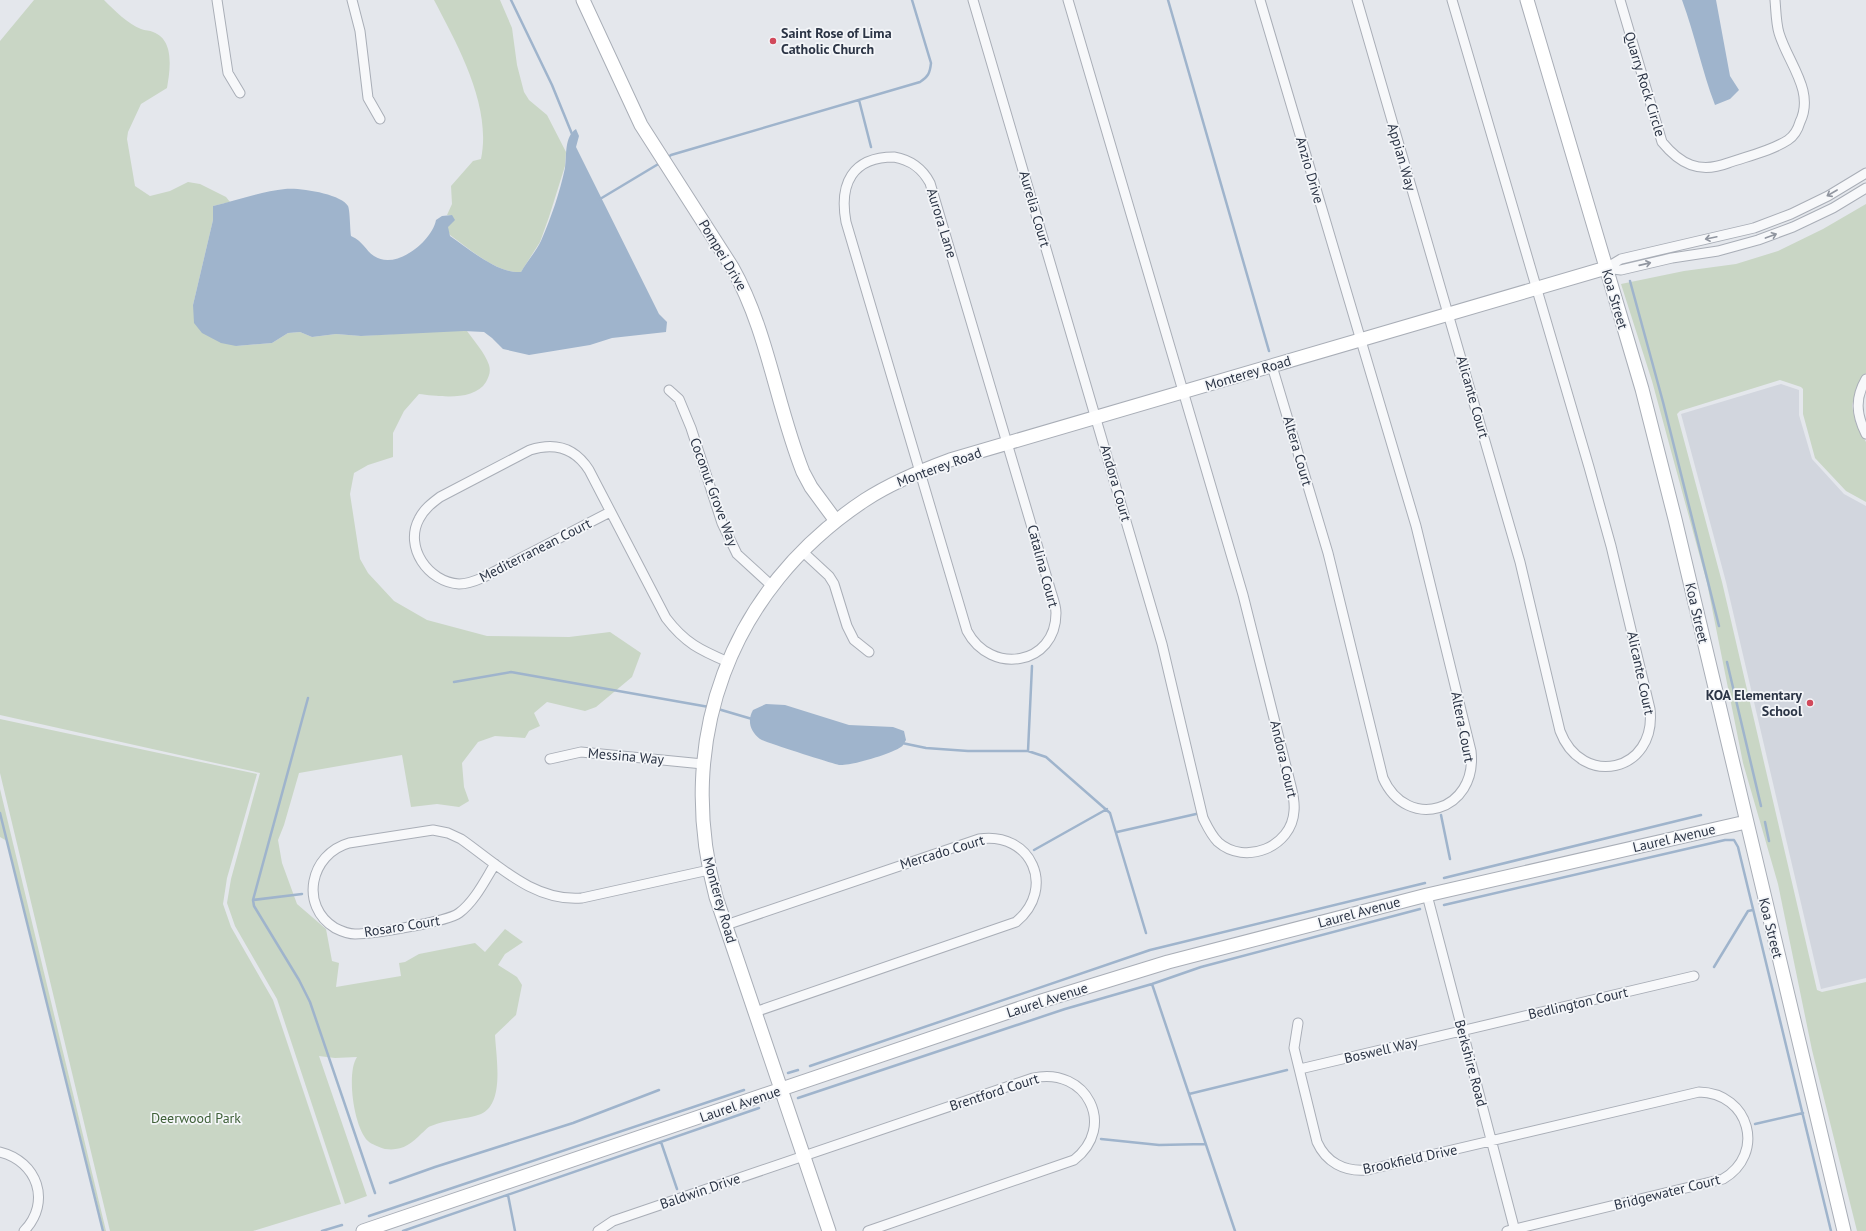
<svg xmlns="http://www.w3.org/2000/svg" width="1866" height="1231" font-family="'PT Sans',sans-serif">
<rect width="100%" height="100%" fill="#e4e7ec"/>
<path fill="#d2d6de" d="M1781,384L1799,390V415L1812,459L1844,494L1866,506V978L1821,989L1726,582L1681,414Z"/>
<path fill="#c9d6c5" d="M34,0H104C114,10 128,24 141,29C145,31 150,30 153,32C175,40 170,70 167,88L141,104L128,132L127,139L135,186L150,196L170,191L188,182L200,184L226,197L230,202L213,206V220L193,305L236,346L272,343L288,333L300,332L312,337L336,334L361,336L443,331H467C474,341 485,353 489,365C491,372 489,376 486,382C474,402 437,396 419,394L404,411L393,433V457L368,465L354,473L350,494L360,559L368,573L394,601L427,620L487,636L569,637L610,632L641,653L632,677L596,707L585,711L547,702L534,713L540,726L529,731L525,738L495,736L478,742L462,763L464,787L469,801L459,807L437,804L411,807L402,755L299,773L284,825L278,840L282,863L297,904L326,929L332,961L339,963L336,987L401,976L399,963L405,962L419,954L475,943L485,952L505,929L523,942L505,954L498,965L517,977L522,985L516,1015L495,1035C496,1056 505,1104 481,1114C465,1120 447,1119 431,1126C427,1127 425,1131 422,1133C410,1145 402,1151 385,1149C381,1148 371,1144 368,1141C354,1128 346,1073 357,1057L335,1058L319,1056L367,1196L345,1204L277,999L235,926L227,903L231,879L260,773L0,715V41Z
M434,0H500L512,28L517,65L524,92L529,100L547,115L566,152L565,166L549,217L540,242L521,272C498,274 469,249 450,235L447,228L452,215H447L452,204L451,186L473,161L481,159C492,106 458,46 434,0Z
M1866,204V373L1856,388L1852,406L1856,424L1866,442V502L1846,491L1815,458L1803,414V389L1801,387L1780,380L1680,411L1677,414L1722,582L1817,990L1822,992L1866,982V1231H1857L1812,1050L1778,884L1743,763L1707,583L1652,381L1621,284L1684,271L1736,264L1778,251L1823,229Z
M0,719L257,774L227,878L223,904L231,927L273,1000L341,1204L253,1231H110L0,773Z
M0,789L106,1231H104L9,847L7,841L0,837Z"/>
<path fill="#9fb4cc" d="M1682,0H1716L1730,76L1739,90L1730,99L1715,105C1702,71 1695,35 1682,0Z
M576,129L579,136L576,147L659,314L667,322L666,332L612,338L590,345L529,355L503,349L492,338L484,332L464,331L361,336L336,334L312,337L300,332L288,333L272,343L236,346L221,343L202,333L194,323L193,305L213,220V206C235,201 263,191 285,189C298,187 342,194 348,206C350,210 350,229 351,236C364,242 365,250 374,256C396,271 432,241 436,220L442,216L452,215L455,220L448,227L450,236C469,249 498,274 521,272C527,262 536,251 541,241C551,218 560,192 565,168C567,155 564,137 576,129Z
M766,704L785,705L849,725L893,727L904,731L906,740C904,743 903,746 901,747C891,754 851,766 839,765C831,763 764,742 760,739C750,731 747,721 753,710Z"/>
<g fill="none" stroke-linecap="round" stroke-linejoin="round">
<path stroke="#9fb4cc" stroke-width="2.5" d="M511,0L552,85L572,134
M1168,0L1269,351
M859,100L871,147
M667,158L671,155L920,82C928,77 930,73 931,63L912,0
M600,199L660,163
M1630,281L1663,402L1719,626
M1727,662L1761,806
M454,682L511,672L709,707
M308,698L253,900L254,906L299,980L310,1002L375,1193
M718,709L752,719
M902,743L926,748L968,751H1028L1046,757L1110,813L1146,933
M1028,751L1032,666
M0,813L103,1231
M1441,815L1450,859
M1765,822L1769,841
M1117,832L1196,814
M1034,850L1107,809
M1444,878L1701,815
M253,900L302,894
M1444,905L1725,840H1734L1738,847L1831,1231
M1714,967L1748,911L1753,910
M1152,984L1235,1231
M810,1066L1150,950L1425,883
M788,1073L798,1070
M1189,1094L1287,1070
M798,1098L1065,1009L1152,984L1201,967L1420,909
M1755,1124L1803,1113
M1101,1139L1159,1145L1205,1144
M661,1142L677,1189
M390,1183L435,1167L573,1123L659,1090
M508,1195L515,1231
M369,1216L744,1090
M322,1231L342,1225
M403,1231L759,1108"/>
<defs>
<path id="street" d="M217,0L228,73L240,93
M352,0L360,31L368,98L380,119
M973,0L1162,644L1203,818C1207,826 1211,835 1218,842C1245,866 1292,847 1294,811C1295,802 1293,794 1291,786L1243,595L1068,0
M1260,0L1416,526L1471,751C1478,812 1407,832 1383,778L1328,553L1272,366
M1357,0L1520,562L1560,731C1582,789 1657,772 1650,709L1611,546L1589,467L1452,0
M1620,0L1662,142C1680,164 1699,174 1728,163C1748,156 1771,151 1788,140C1794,136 1798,129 1800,122C1815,91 1788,63 1779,33C1776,23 1776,11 1775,0
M894,157C911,160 922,168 930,183L1052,595C1054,601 1056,607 1056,613C1056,665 991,676 967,631L846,222C839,184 852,157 894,157Z
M1606,268L1621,259L1754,228L1791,214L1828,196L1866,173
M1606,268L1621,270L1672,258L1718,251L1758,240L1793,227L1833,208L1866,188
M1866,379C1855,398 1856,414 1866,434
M669,390L679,399L691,428L722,523L737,554L772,586
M610,512L482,578C475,581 467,584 459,584C428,582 404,547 419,519C424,509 432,503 440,497L530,450C555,442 575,448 589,470L666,618C685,643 700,650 728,662
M802,551L829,576L834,584L847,626L854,640L869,652
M550,759L581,752L703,764
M495,864C485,880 475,901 459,913C447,922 372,934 355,934C348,934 341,931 335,928C299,906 310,854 349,843L433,830L448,833L461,839C498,865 534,902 582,898L709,870
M1427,895L1515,1231
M726,925L979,839C1031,831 1057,888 1016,922L755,1012
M1298,1023L1294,1048L1317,1142C1326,1162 1344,1172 1367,1170L1699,1092C1750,1093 1766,1154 1723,1179L1507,1231
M1300,1069L1694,976
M0,1152C37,1161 52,1202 24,1231
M598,1231L613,1221L1033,1078C1087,1066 1117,1127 1074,1160L868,1231"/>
<path id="secondary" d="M583,0L641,125L732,267C768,331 776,404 803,472L811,487L836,521
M1527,0L1642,389L1675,519L1844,1231
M363,1231L1035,1003L1168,962L1427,895L1746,822
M829,1231L716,897C674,741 729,590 865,500C891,483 920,471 950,460L1606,268"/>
</defs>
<use href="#street" stroke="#a9aeb7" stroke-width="11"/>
<use href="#secondary" stroke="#a9aeb7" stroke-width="15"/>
<use href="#street" stroke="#f7f8fa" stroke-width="9"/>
<use href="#secondary" stroke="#fff" stroke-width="13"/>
</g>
<defs><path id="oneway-shaft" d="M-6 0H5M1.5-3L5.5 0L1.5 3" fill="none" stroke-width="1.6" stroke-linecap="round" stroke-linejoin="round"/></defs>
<g stroke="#9196a0">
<use href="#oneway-shaft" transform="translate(1832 193) rotate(150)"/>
<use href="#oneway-shaft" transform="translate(1771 236) rotate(-20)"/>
<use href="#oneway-shaft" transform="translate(1711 238) rotate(168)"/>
<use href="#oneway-shaft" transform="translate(1645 264) rotate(-13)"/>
</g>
<g fill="#d1495b" stroke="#f4f6f9" stroke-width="1.5">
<circle cx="773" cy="41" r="4"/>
<circle cx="1810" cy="703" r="4"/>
</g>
<g text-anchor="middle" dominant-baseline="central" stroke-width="3.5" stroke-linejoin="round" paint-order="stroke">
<g font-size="14" font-weight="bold" fill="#2b3445" stroke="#f4f6f9" text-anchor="start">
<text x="781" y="33">Saint Rose of Lima<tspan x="781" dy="16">Catholic Church</tspan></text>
<text x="1802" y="695" text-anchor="end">KOA Elementary<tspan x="1802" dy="16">School</tspan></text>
</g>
<g font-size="14" fill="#2b3445" stroke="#f4f6f9">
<text transform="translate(1645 84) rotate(73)">Quarry Rock Circle</text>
<text transform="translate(1402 157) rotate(74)">Appian Way</text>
<text transform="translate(1310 170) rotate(74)">Anzio Drive</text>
<text transform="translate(1035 209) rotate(74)">Aurelia Court</text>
<text transform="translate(942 223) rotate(73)">Aurora Lane</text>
<text transform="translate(723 255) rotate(59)">Pompei Drive</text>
<text transform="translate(1615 299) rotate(74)">Koa Street</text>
<text transform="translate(1248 373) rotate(-17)">Monterey Road</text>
<text transform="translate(1473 397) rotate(74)">Alicante Court</text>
<text transform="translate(1298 451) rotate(74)">Altera Court</text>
<text transform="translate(939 467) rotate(-20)">Monterey Road</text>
<text transform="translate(1116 483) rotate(74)">Andora Court</text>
<text transform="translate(714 492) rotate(70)">Coconut Grove Way</text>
<text transform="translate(535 550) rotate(-27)">Mediterranean Court</text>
<text transform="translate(1043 566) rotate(75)">Catalina Court</text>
<text transform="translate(1697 613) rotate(77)">Koa Street</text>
<text transform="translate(1641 673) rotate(78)">Alicante Court</text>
<text transform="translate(1463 727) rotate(79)">Altera Court</text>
<text transform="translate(626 756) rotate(5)">Messina Way</text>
<text transform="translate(1284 759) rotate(77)">Andora Court</text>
<text transform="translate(1674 838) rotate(-13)">Laurel Avenue</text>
<text transform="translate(942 852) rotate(-17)">Mercado Court</text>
<text transform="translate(720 900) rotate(74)">Monterey Road</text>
<text transform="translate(1359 912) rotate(-15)">Laurel Avenue</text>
<text transform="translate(402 926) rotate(-9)">Rosaro Court</text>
<text transform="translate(1771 928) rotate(76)">Koa Street</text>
<text transform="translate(1047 1000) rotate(-18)">Laurel Avenue</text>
<text transform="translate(1578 1003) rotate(-13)">Bedlington Court</text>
<text transform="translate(1381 1050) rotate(-13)">Boswell Way</text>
<text transform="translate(1471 1063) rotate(75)">Berkshire Road</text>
<text transform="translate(994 1092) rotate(-18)">Brentford Court</text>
<text transform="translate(740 1104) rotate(-19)">Laurel Avenue</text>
<text transform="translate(1410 1159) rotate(-12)">Brookfield Drive</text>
<text transform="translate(700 1191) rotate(-19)">Baldwin Drive</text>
<text transform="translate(1667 1192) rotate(-14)">Bridgewater Court</text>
</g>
<g font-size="14" fill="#3f6138" stroke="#f4f6f9">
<text x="196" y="1118">Deerwood Park</text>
</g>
</g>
</svg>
